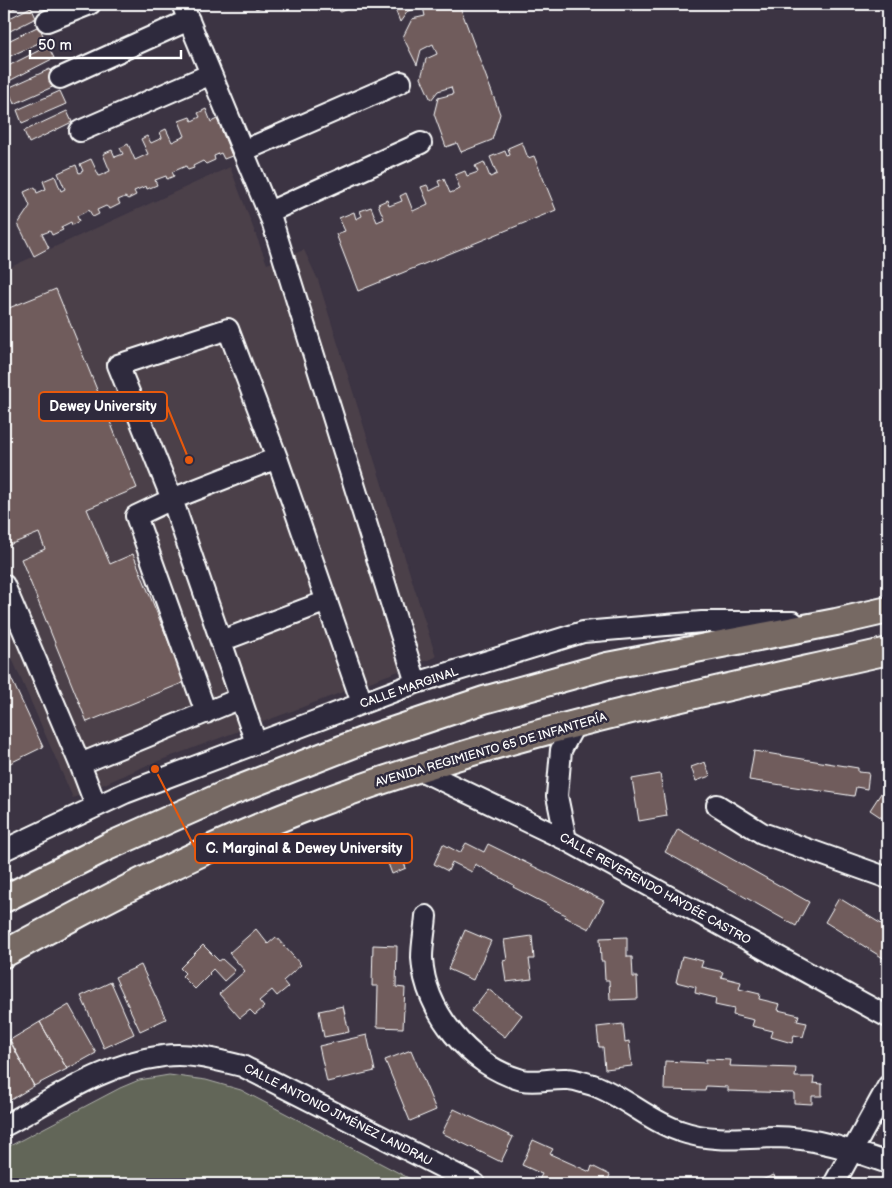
<svg xmlns="http://www.w3.org/2000/svg" width="892" height="1188" font-family="'Balsamiq Sans',sans-serif">
<rect width="100%" height="100%" fill="#3c3443"/>
<filter id="ink" filterUnits="userSpaceOnUse"><feTurbulence type="fractalNoise" baseFrequency=".02" numOctaves="2"/><feDisplacementMap in="SourceGraphic" scale="10" xChannelSelector="R" yChannelSelector="G"/><feConvolveMatrix kernelMatrix="1 2 1 2 8 2 1 2 1" color-interpolation-filters="sRGB"/></filter>
<g filter="url(#ink)">
<path fill="#4b404a" d="M230,167L267,264L304,250L318,280L436,657L145,766L73,798L4,640V270Z"/>
<path fill="#626658" stroke="#b0b2ac" d="M169,1075L206,1080L241,1090L420,1184H4V1149L120,1088L139,1080Z"/>
<path fill="#6f5b5c" stroke="#fff" d="M4,4H24L4,13Z
M254,4H269L256,9Z
M336,4H360L340,12Z
M393,4H459L500,114L492,140L461,152L457,143L446,147L434,114L438,98L453,94L451,87L438,91L431,100L421,78L426,59L437,54L433,44L421,50L417,65L403,37L412,19L425,16L423,7L408,11L400,22Z
M31,7L36,18L4,34V21Z
M39,26L45,40L4,59V43Z
M48,46L54,58L7,82L4,76V68Z
M50,69L57,85L14,104L8,88Z
M60,91L66,104L22,123L17,110Z
M206,109L211,122L217,119L232,156L224,159L221,153L214,156L215,160L206,164L203,161L193,166L194,168L188,170L186,166L172,172L174,176L167,179L166,176L155,180L157,185L147,189L146,186L134,191L136,195L128,199L125,197L118,200L120,204L110,209L106,206L97,210L99,214L93,217L89,210L77,216L79,221L72,225L71,222L61,227L63,230L52,235L50,231L42,234L49,248L34,256L18,224L30,206L24,192L35,187L37,193L46,189L43,181L55,176L61,191L65,189L58,173L76,165L79,173L83,171L80,164L91,159L99,176L110,171L103,154L112,150L115,157L123,154L120,148L128,144L135,160L148,154L141,139L147,136L151,143L162,138L160,132L166,129L172,142L185,136L179,121L190,117L192,121L200,117L198,113Z
M67,111L72,122L29,143L24,131Z
M522,142L528,158L534,156L556,210L358,291L336,234L345,231L339,218L354,212L356,219L362,216L360,211L371,207L377,222L384,219L378,204L387,200L389,206L402,201L400,196L406,193L413,211L428,204L421,187L427,185L430,191L440,186L438,181L444,179L450,193L460,189L455,175L465,171L467,176L478,172L475,166L484,162L490,177L497,174L490,157L505,151L507,156L510,155L508,148Z
M56,289L137,488L87,509L110,564L133,554L185,682L87,722L21,559L45,549L39,533L4,547V310Z
M4,663L43,747L4,766Z
M754,751L858,768V772L869,773L867,789L856,787L854,796L749,780Z
M705,762L710,776L696,781L691,767Z
M660,774L667,816L639,821L632,779Z
M885,787L888,789V822L870,810Z
M678,829L809,902L796,926L665,852Z
M466,843L484,852L488,844L604,901L589,929L565,917L566,915L549,907L550,906L513,887L514,885L475,864L472,872L452,862L448,871L434,864L443,844L460,853Z
M400,853L406,868L392,874L386,858Z
M839,898L888,928V961L825,922Z
M256,929L268,944L276,937L301,965L283,981L288,987L277,996L272,990L259,1001L264,1007L255,1015L250,1010L240,1018L219,994L245,971L229,953Z
M465,930L491,941L473,980L448,969Z
M532,936L534,959H529L532,979L506,982L503,961L507,960L504,940Z
M627,937V957H632L633,977H637L638,999L610,1000L609,980H605L604,961H601L600,938Z
M203,945L219,961L222,959L235,971L224,981L213,969L209,973L210,974L195,989L182,976L185,973L180,968Z
M373,945L397,946L396,987L405,988L403,1028L377,1027L378,986H372Z
M682,956L703,961L701,967L723,972L721,977L741,982L739,989L760,994L759,999L780,1004L778,1010L799,1015L797,1021L807,1023L803,1037L794,1035L792,1043L771,1037L773,1031L752,1026L754,1020L733,1015L734,1009L715,1005L716,998L695,993L696,987L676,982Z
M141,965L166,1019L140,1031L115,977Z
M111,982L134,1034L104,1048L81,996Z
M488,989L522,1015L505,1037L471,1011Z
M69,1005L96,1053L67,1069L40,1022Z
M343,1006L349,1032L324,1037L319,1011Z
M40,1022L67,1069L34,1086L10,1040Z
M623,1024L625,1042L629,1041L632,1066L605,1069L603,1047H599L597,1027Z
M4,1030L34,1086L4,1104Z
M367,1035L375,1071L327,1082L319,1046Z
M411,1050L436,1110L410,1121L385,1060Z
M706,1059L731,1060L730,1066L796,1068L795,1077H814L813,1083L822,1084V1096H812V1104L794,1103V1093L728,1091V1087L706,1086L705,1091L664,1090L665,1061L706,1063Z
M454,1109L513,1137L501,1162L442,1133Z
M533,1140L553,1149L550,1154L590,1172L592,1166L610,1175L606,1184H548L539,1180L542,1174L522,1165Z
M774,1175L777,1184H752Z"/>
<g fill="none" stroke-linecap="round" stroke-linejoin="round">
<defs>
<path id="minor" d="M182,4L272,221L416,683
M47,21L90,4
M60,78L189,20
M80,131L211,74
M243,151L401,82
M269,212L421,143
M4,585L80,764
M221,641L327,601
M206,713L136,516L172,499L118,365L228,329L277,458
M256,743L172,499L277,458L362,703
M418,769L566,840L888,1017
M717,805L762,833L888,878
M96,806L80,764L241,698
M566,840L557,796L561,750L575,724
M4,850L125,793L416,683L583,632L702,622H793
M426,916C425,930 422,944 422,958C425,1012 470,1066 522,1080C536,1083 553,1078 567,1079C575,1079 585,1083 593,1085C624,1096 649,1121 680,1131C711,1142 742,1138 774,1137C814,1137 851,1150 888,1163
M4,1126C54,1099 106,1063 163,1056C190,1052 217,1060 242,1066L475,1184
M834,1184L888,1086"/>
<path id="major" d="M4,899L107,847L231,792L362,741L484,700L607,666L836,622L888,610
M4,954C101,901 198,850 301,810C490,736 691,696 888,651"/>
</defs>
<use href="#minor" stroke="#fff" stroke-width="24"/>
<use href="#major" stroke="#fff" stroke-width="30"/>
<use href="#minor" stroke="#2f2a3d" stroke-width="20"/>
<use href="#major" stroke="#766964" stroke-width="26"/>
</g>
</g>
<g text-anchor="middle" dominant-baseline="central" stroke-width="5" stroke-linejoin="round" paint-order="stroke">
<g font-size="12" fill="#fff" stroke="#2f2a3d">
<text transform="translate(409 688) rotate(-19)">CALLE MARGINAL</text>
<text transform="translate(491 750) rotate(-16)">AVENIDA REGIMIENTO 65 DE INFANTERÍA</text>
<text transform="translate(655 889) rotate(29)">CALLE REVERENDO HAYDÉE CASTRO</text>
<text transform="translate(338 1115) rotate(27)">CALLE ANTONIO JIMÉNEZ LANDRAU</text>
</g>
</g>
<path fill="none" stroke="#e8590c" stroke-width="2" d="M189 460L167 406M155 769L195 848"/>
<g fill="#e8590c" stroke="#2f2a3d" stroke-width="2">
<circle cx="189" cy="460" r="5"/>
<circle cx="155" cy="769" r="5"/>
</g>
<g fill="#2f2a3d" stroke="#e8590c" stroke-width="2">
<rect x="39" y="392" width="128" height="29" rx="5"/>
<rect x="195" y="834" width="217" height="29" rx="5"/>
</g>
<g font-size="14" text-anchor="middle" font-weight="bold" fill="#fff">
<text x="103" y="411">Dewey University</text>
<text x="304" y="853">C. Marginal &amp; Dewey University</text>
</g>
<rect width="892" height="1188" fill="none" stroke="#2f2a3d" stroke-width="20"/>
<rect x="10" y="10" width="872" height="1168" fill="none" stroke="#fff" stroke-width="2" filter="url(#ink)"/>
<path d="M30 50v8h151v-8" fill="none" stroke="#ffffff" stroke-width="2.5"/>
<text x="38" y="50" font-size="15" fill="#ffffff" stroke="#2f2a3d" stroke-width="4" paint-order="stroke">50 m</text>
</svg>
